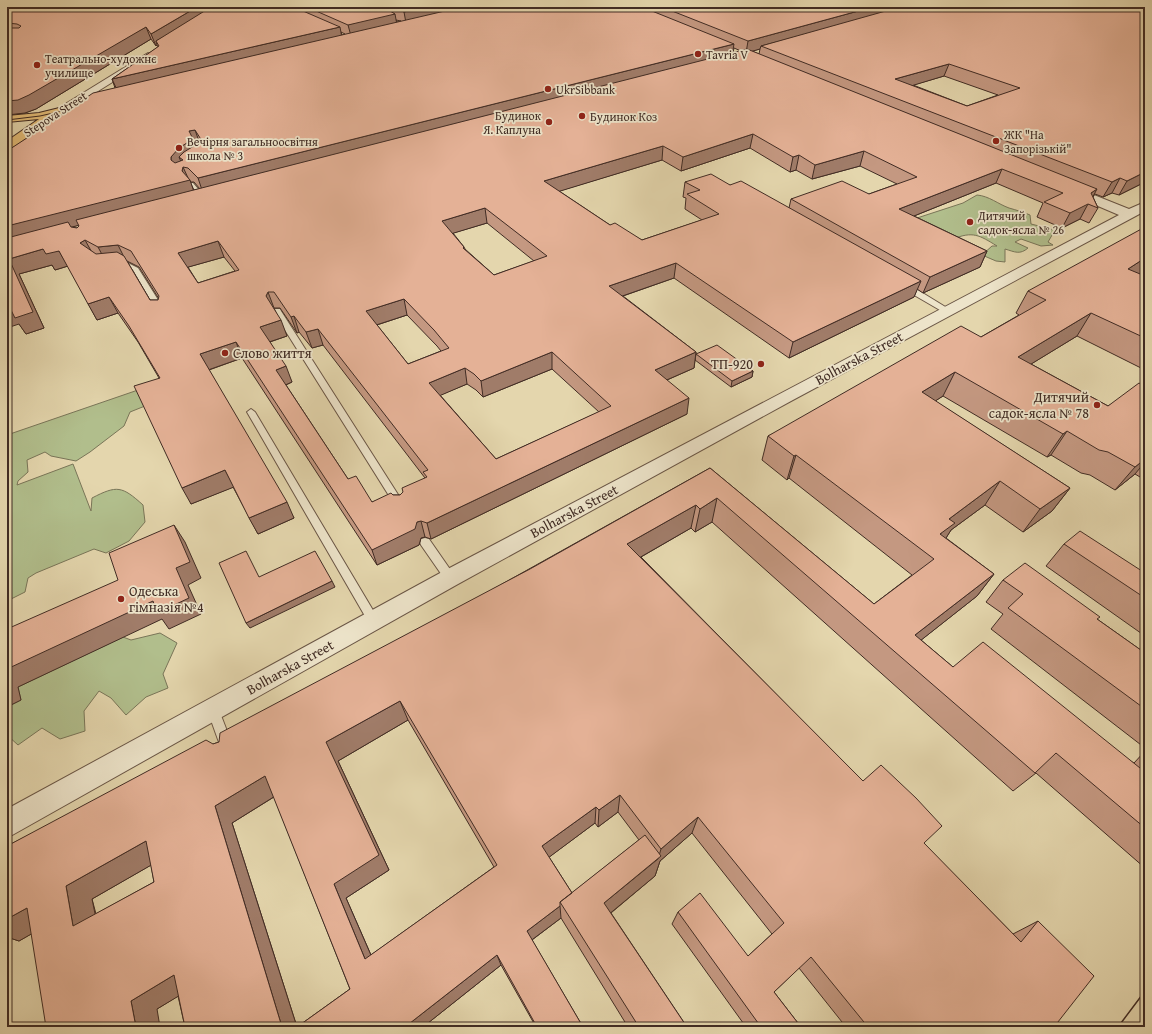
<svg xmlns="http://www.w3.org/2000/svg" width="1152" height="1034" font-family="'Gentium Book Plus',serif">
<rect width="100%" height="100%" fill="#e4d6ad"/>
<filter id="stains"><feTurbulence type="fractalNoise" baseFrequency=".005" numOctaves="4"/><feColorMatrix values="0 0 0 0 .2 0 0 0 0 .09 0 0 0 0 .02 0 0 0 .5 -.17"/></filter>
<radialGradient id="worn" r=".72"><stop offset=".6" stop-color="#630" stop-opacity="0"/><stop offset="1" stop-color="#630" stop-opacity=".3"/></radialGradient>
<path fill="#b1be8c" stroke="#797558" d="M977,195C989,196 998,204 1009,208C1016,210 1023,212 1030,215L1031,224L1055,230L1048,242L1053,245L1041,246L1021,239L1015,242L1028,248C1020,255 1015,252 1005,249V262L996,261L982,255L992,246H997C979,235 973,231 953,239L914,219L963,203Z
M138,390L145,406L130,412L124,426L90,452L76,461L51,456L45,452L27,460L28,472L18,481L17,485L73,464L91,511L92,498C117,485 122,486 143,505L145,522L129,541L106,553L94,549L36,573L28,578L25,592L7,601V435Z
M160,633L177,643L163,674L168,688L146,697L126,715L111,698L99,691L84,711L85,731L60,739L42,728L18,745L7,735V707L21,700L18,687L123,637L131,640Z"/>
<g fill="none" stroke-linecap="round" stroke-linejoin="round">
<defs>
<path id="service" d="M189,183H193L205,197V199H201L189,185Z
M126,262L138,268L165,311L164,313H158L133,270L125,266L117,268L114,266Z
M902,284H908L952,311L951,313H945L902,288Z
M274,309H280L281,311L404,504L406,507L404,510H398L273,311Z
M251,409L255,412L377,617L379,620L377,623L373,625L369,623L247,412Z
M425,538L429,539L454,575L455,578L454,581L450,582L446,581L421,545L420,542L421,539Z
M213,703L217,705L232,744L231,748L226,750L221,748L207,709L209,705Z"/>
<path id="minor" d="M148,53L152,56L151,58L63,113H55L54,111Z
M1069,185L1129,209L1145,202V211L791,401L458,584L7,838V809L442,572L1119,215L1065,192L1063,189L1065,186Z"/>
<path id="primary" d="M100,98L104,99L105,101L104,103L55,116L54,119L11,149L7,150V141L39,119L7,122V116L39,113Z"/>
</defs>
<use href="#service" stroke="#6a5646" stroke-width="2"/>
<use href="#minor" stroke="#6a5646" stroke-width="2"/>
<use href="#primary" stroke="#412c24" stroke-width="2"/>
<use href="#service" fill="#ede4ca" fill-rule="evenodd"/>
<use href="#minor" fill="#ede4ca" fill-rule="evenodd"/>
<use href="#primary" fill="#e2bb76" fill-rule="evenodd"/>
<path stroke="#412c24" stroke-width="1" d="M7,120L40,116L80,107"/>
<path stroke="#412c24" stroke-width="1.5" d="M1118,1027L1145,991"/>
</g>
<path fill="#c49881" stroke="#412c24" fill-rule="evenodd" d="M7,7H1145V182L1119,195L1112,193L1103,197L1095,194L1093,197L1098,208L1089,223L1080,219L1062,228L1037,217L1043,203L996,183L914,216L987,251L980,267L923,293L917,289L914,297L789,358L674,278L623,296L696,352L694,368L667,380L687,414L431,539L425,537L421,538L419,545L377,565L242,358L209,370L294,518L258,534L233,487L191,504L159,378L138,342L118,313L97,320L68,266L55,270L52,265L19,274L44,328L26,334L19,324L7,151L115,88L112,79L158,47L157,45L156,46L151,39L36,109L25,113L7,115ZM396,20L401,21L397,22ZM341,32L345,34L342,35ZM734,48L741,51L733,53ZM760,49L759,54L752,51ZM944,76L998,95L967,106L913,85ZM750,148L790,172L796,170L812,179L860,166L897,184L869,194L791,199L789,208L730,185L685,182L683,197L686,198L685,209L702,220L642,240L610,225L559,191L662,160L681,171ZM190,182H194L200,189L194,190ZM487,223L534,261L494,275L465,249L464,247L453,233ZM79,225V226L77,228L71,227ZM224,257L235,271L198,283L188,267ZM127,261L139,267L159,299L158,300H150ZM274,308H280L297,333L299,332L312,348L323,345L425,478L400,495H393L372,502L348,479L286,385L292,382L270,342L287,336ZM407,315L437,346L441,351L408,364L377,325ZM552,369L599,412L496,459L440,395L467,384L476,390L483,397Z
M1141,275L1145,276V370L1077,336L1031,364L1108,406L1145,386V480L1135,474L1115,490L1090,475L1081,473L1051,455L1047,457L943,396L935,401L1070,488L1052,511L1023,532L985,505L951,530L946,538L994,574L977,596L921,640L953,667L1134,763L1145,751V868L1036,773L1013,791L712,522L695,532L691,528L641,557L1013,934L1038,921L1054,1027H846L799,968L774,992L801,1027H746L672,924L678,912L748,956L772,934L692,833L660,861L655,876L611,913L687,1027H628L561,918L532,940L583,1027H536L501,965L423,1027H185L178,996L157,1009L31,934L19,941L7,937V846L213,744L219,742L710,468L874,604L912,575L789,478L787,480L762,460L768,436L981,337L1019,315L1016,313L1028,291ZM408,720L494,867L371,955L346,898L389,870L338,761ZM274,797L350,989L297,1027L232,823ZM618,812L639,840L572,893L549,857L595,823L598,827ZM151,865L154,882L96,914L92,899Z
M696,354L753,371L752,377L731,387L695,360Z
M1064,544L1145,573V636L1046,566Z
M1003,580L1097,619L1145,653V748L991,629L1003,614L986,602Z"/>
<path fill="#a07c69" stroke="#412c24" d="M197,7H219L156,41L157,45L156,46L151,34Z
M392,7L393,14H395L397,25L351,36L348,25L390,11Z
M425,7H474L406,23L404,12Z
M873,7H911L761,46L760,49L746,53L748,41Z
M146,27L151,39L36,109L25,113L7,115V101Z
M340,27L342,38L118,92L112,79Z
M734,44L732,56L203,193L198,178Z
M949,64L944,76L891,92L895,79Z
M7,116L11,123L7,126Z
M195,130L200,144L195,145L198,153L183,160L179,157L182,164L176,171L171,160V157L189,131Z
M753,134L750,148L681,171L683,157Z
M663,146L662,160L544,196V181Z
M864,151L860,166L812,179L815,165Z
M799,155L796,170L790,172L793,157Z
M183,167L189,180H190L195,195L7,244V226L182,171Z
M1002,169L996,183L894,224L899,209Z
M1145,172V182L1119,195L1127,181Z
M1120,178L1112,193L1103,197L1112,182Z
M1097,189L1089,204H1088L1080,219L1062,228L1070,213L1091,193Z
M485,208L487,223L444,236L442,221Z
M85,240L94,256L80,243Z
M218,241L224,257L185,268L178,253Z
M118,245L126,261L106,262L98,247Z
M43,249L59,251L68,266L55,270L52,265L19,274L44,328L26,334L19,324L7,328L9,259Z
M987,251L980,267L923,293L930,277Z
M1145,258V272L1113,291L1128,269Z
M676,263L674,278L608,301L609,286Z
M921,281L914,297L789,358L793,342Z
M268,292L274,308L272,312L266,296Z
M109,297L118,313L97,320L88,304Z
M404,299L407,315L370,327L366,311Z
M1091,313L1077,336L1005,380L1018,357Z
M294,316L299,332L297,333L291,317Z
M281,320L287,336L266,343L260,327Z
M318,329L323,345L312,348L306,332Z
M236,342L242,358L208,370L200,354Z
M552,352V369L483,397L481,381Z
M696,352L694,368L653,386L655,370Z
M286,366L292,382L283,386L276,370Z
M465,368L467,384L432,399L429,383Z
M753,371L752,377L731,387L732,381Z
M955,372L943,396L912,416L922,392Z
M689,398L687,414L431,539L427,523Z
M1067,431L1051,455L1047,457L1063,434Z
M796,455L789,478L787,480L794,456Z
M1145,459V462L1135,474L1115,490L1135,467Z
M225,470L234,487L191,504L182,488Z
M1000,481L985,505L951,530L941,546L929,555L949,519Z
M1070,488L1052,511L1023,532L1040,509Z
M717,498L712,522L695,532L700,509Z
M287,502L294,518L258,534L249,518Z
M696,505L691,528L625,566L627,544Z
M421,521L425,537L421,538L419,545L377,565L372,550L417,522Z
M174,525L185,542L201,578L188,585L201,614L169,629L162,619L18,687L21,700L7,707V669L176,568Z
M994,574L977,596L901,656L915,635Z
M332,581L335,587L250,628L246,623Z
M400,701L408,720L338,761L389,870L346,898L377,969L365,959L334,884L326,742Z
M265,776L280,793L232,823L297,1027H282L215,806Z
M620,795L618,812L598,827L599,810Z
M596,807L595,823L544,861L542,846Z
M698,817L692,833L660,861L655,876L602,920L604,903L658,859L661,849Z
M146,841L167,856L92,899L100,938L73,926L66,886Z
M560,906L561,918L529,942L527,931Z
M27,908L56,920L19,941L7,937V919Z
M497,955L501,965L423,1027H405Z
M174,975L197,985L157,1009L160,1027H136L131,1001Z"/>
<path fill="#e4b196" stroke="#412c24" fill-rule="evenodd" d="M7,7H197L151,34L146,27L29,95L18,100L7,101V28H19L21,26L17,24L7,23Z
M211,7H290L303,11L340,27L112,79L159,46L156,41Z
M307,7H425L404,12L392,7L390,11L395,14L348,25Z
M462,7H642L734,44L198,178L188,168L183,167L182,171L190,180L7,226V151L36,132L93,93ZM195,130L202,141L184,152L179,157L183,160L175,163L171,160V157L179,148L193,139L189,131Z
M662,7H873L748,41Z
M900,7H1145V172L1127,181L1120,178L1112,182L761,46ZM949,64L1020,88L967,106L895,79Z
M747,49L1097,189L1091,193L1098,208L1088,204L1070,213L1044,202L1063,193L1002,169L899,209L987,251L930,277L791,199L842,181L869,194L917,177L864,151L815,165L799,155L793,157L753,134L683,157L663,146L544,181L610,225L615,223L642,240L719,214L687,194L700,190L685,182L711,174L730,185L741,181L921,281L793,342L676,263L609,286L696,352L655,370L689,398L427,523L421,521L417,522L415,529L372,550L236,342L200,354L287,502L249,518L225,470L182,488L134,386L160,378L129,326L109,297L88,304L59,251L46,254L43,249L9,259L33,312L15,318L10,308H7V238L68,222L71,227L77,228L79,226L76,220ZM485,208L547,256L494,275L463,248L464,247L442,221ZM85,240L98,247L118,245L131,251L159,296L158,300H150L124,256L117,252L96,254L80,243ZM218,241L239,270L198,283L178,253ZM268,292H274L291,317L294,316L306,332L318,329L428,470L423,472L427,477L402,488L403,492L400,495H393L391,493L372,502L356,476L348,479L276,370L286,366L260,327L281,320L266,296ZM404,299L434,330L449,348L408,364L366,311ZM552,352L611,406L496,459L429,383L465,368L474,374L481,381Z
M1145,227V258L1128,269L1145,276V338L1091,313L1018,357L1108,406L1139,383L1145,386V459L1135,467L1108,452L1099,450L1067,431L1063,434L955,372L922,392L1070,488L1040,509L1000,481L949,519L955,523L940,534L994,574L915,635L953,667L983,642L1140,768L1145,762V828L1056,753L1035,773L717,498L700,509L696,505L627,544L863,781L881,765L916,798L942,826L924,843L1021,942L1038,921L1094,976L1054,1027H868L811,957L774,992L801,1027H761L678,912L700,893L748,956L784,923L698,817L661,849L620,795L599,810L596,807L542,846L572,893L560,902V906L527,931L583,1027H537L497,955L405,1027H297L350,989L265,776L215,806L282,1027H185L174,975L131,1001L136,1027H46L27,908L7,919V846L206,740L213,744L219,742L220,733L530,569L710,468L874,604L934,559L796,455L794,456L768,436L961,326L981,337L1046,300L1028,291ZM400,701L497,865L365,959L334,884L379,855L326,742ZM146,841L154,882L73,926L66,886Z
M717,345L753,371L732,381L696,354Z
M174,525L190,562L176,568L189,598L157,613L153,601L7,669V629L118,580L109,553Z
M1080,531L1145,573V598L1064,544Z
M246,551L259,577L315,551L332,581L246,623L219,563Z
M1025,563L1100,617L1097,619L1145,653V709L1008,608L1023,594L1003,580Z
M645,835L661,856L604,903L687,1027H639L560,902Z"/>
<g fill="#8f2418" stroke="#ede4ca" stroke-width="1.5">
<circle cx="698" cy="54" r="4"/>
<circle cx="37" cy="65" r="4"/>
<circle cx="548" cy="89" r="4"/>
<circle cx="582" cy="116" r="4"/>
<circle cx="549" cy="122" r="4"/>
<circle cx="996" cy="141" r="4"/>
<circle cx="179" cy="148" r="4"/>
<circle cx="970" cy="222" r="4"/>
<circle cx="225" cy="353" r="4"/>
<circle cx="761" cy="364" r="4"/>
<circle cx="1097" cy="405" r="4"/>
<circle cx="121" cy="599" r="4"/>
</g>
<g text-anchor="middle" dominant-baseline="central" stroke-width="3.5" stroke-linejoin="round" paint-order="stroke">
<g font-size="12" fill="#412c24" stroke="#ede4ca" text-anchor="start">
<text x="706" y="54">Tavria V</text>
<text x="45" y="58">Театрально-художнє<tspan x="45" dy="14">училище</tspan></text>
<text x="556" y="89">UkrSibbank</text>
<text x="541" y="115" text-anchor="end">Будинок<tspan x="541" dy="14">Я. Каплуна</tspan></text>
<text x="590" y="116">Будинок Коз</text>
<text x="1004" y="134">ЖК "На<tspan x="1004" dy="14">Запорізькій"</tspan></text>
<text x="187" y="141">Вечірня загальноосвітня<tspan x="187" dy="14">школа № 3</tspan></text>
<text x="978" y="215">Дитячий<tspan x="978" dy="14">садок-ясла № 26</tspan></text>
</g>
<g font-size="12" fill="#412c24" stroke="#ede4ca">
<text transform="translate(55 114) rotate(-33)">Stepova Street</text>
</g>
<g font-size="14" fill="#412c24" stroke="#ede4ca" text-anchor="start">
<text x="233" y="353">Слово життя</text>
<text x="753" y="364" text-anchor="end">ТП-920</text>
<text x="1089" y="397" text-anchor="end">Дитячий<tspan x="1089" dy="16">садок-ясла № 78</tspan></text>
<text x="129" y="591">Одеська<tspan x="129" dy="16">гімназія №4</tspan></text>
</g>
<g font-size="14" fill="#412c24" stroke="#ede4ca">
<text transform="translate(859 358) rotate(-28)">Bolharska Street</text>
<text transform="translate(574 511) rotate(-28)">Bolharska Street</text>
<text transform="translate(290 667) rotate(-29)">Bolharska Street</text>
</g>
</g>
<rect width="1152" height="1034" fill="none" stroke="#e4d6ad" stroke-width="24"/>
<rect x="8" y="8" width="1136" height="1018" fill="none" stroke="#412c24" stroke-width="2"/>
<rect x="12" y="12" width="1128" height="1010" fill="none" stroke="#412c24"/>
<rect width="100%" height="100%" filter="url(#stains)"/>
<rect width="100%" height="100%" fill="url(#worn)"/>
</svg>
